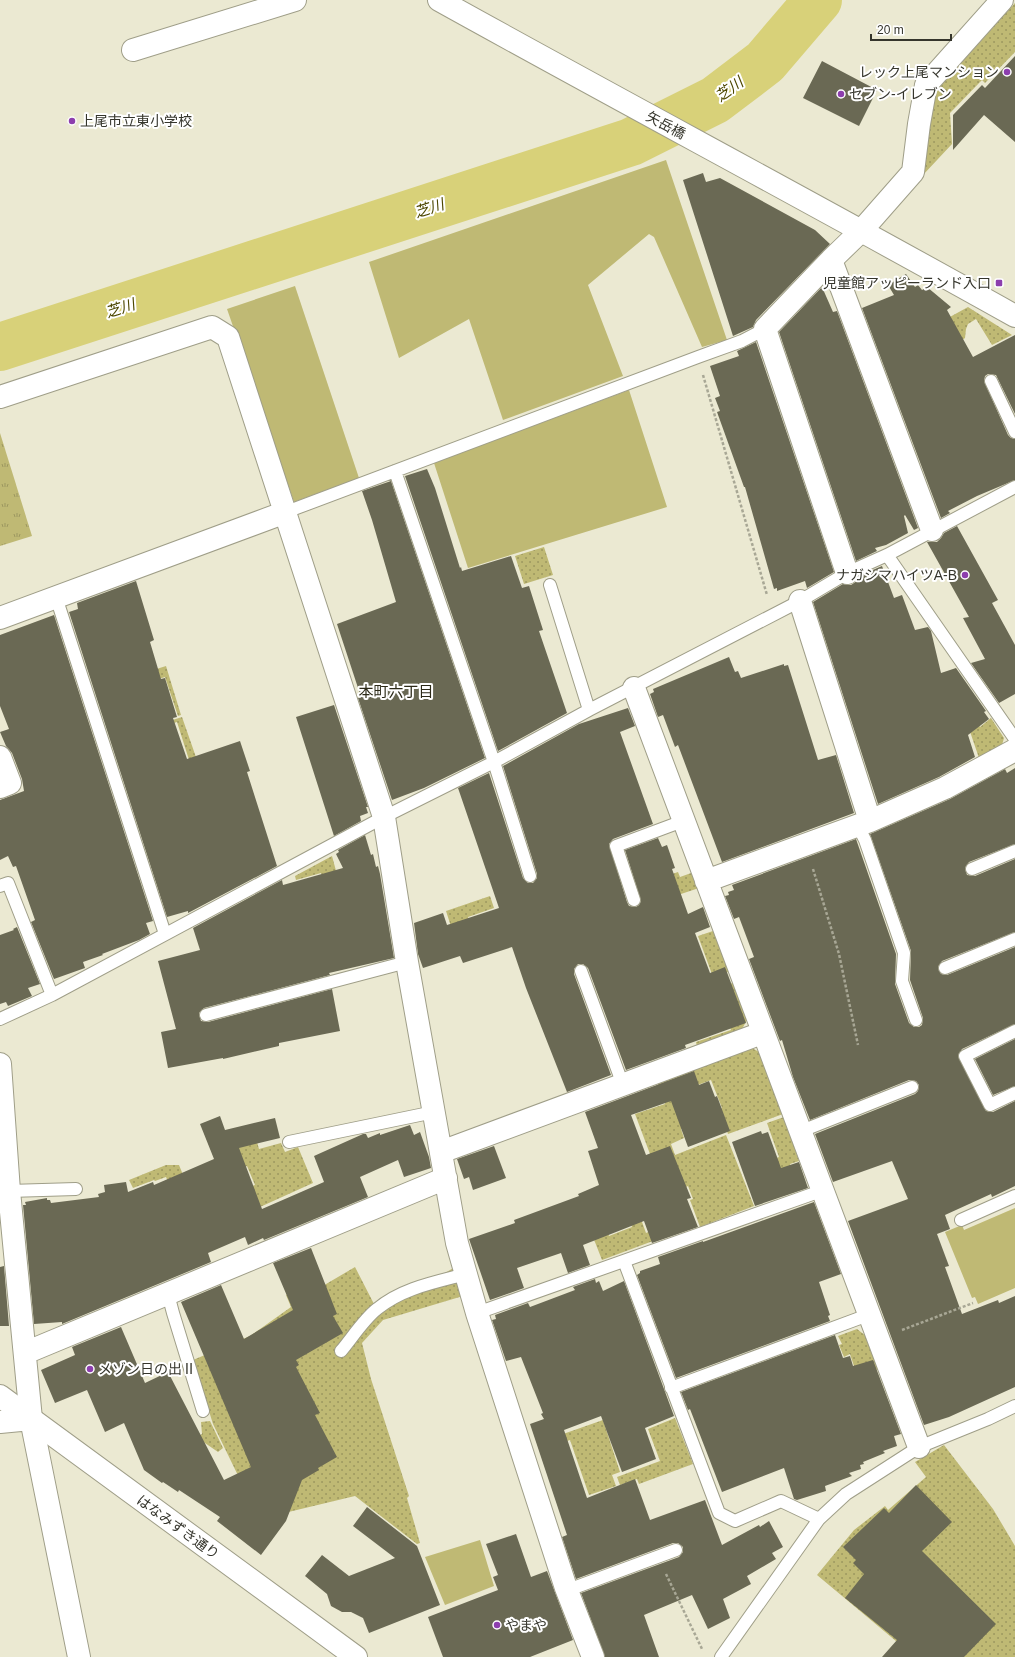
<svg xmlns="http://www.w3.org/2000/svg" width="1015" height="1657" font-family="Helvetica,'Noto Sans JP',sans-serif">
<defs>
<pattern id="park-tufts" width="24" height="20" patternUnits="userSpaceOnUse"><rect width="24" height="20" fill="#bfb974"/><path d="M3 7l-1-3M5 7V3M7 7l1-3M15 17l-1-3M17 17v-4M19 17l1-3" fill="none" stroke="#9c975f"/></pattern>
<pattern id="garden-dots" width="8" height="8" patternUnits="userSpaceOnUse"><rect width="8" height="8" fill="#bfb974"/><path d="M2 2h.1M6 6h.1" fill="none" stroke="#9c975f" stroke-width="1.8" stroke-linecap="round"/></pattern>
</defs>
<rect width="100%" height="100%" fill="#ebe9d2"/>
<path fill="#bfb974" d="M666,160L727,340L702,347L654,237L649,234L588,285L623,376L503,420L469,319L399,358L369,262Z
M295,286L359,478L294,502L227,309Z
M629,390L667,507L468,568L434,463Z
M1015,1208V1288L978,1304L975,1297L972,1298L945,1232L962,1225L964,1230Z
M480,1540L494,1586L445,1605L425,1557Z"/>
<path fill="url(#park-tufts)" d="M0,433L32,536L0,546Z"/>
<path fill="url(#garden-dots)" d="M1015,3V52L985,83L982,80L950,113L952,144L923,175L933,94Z
M968,307L1012,335L992,345L976,319L968,324L966,329L965,338L961,341L948,318Z
M544,547L553,575L524,584L515,556Z
M166,666L181,715L178,716L165,677L150,682L147,672Z
M967,709L980,727L991,718L1004,738L1002,745L979,758L963,711Z
M182,717L197,760L190,763L177,722L165,726L163,723Z
M332,856L345,904L322,876L321,873L296,880L295,876Z
M678,872L680,877L694,872L699,888L645,906L669,875Z
M490,896L494,908L468,917L473,932L456,942L446,911Z
M716,930L731,971L713,977L698,936Z
M735,982L748,1018L741,1031L697,1047L696,1042L731,1030L717,989Z
M750,1047L761,1053L783,1114L728,1134L719,1109L722,1108L711,1080L674,1094L686,1127L681,1129L684,1138L671,1144L675,1155L726,1135L754,1206L700,1227L690,1200L693,1199L688,1186L684,1188L653,1162L635,1114L665,1104L657,1082Z
M784,1117L799,1161L790,1164L799,1190L787,1194L774,1159L779,1157L767,1123Z
M252,1124L259,1149L281,1143L285,1152L298,1147L313,1183L260,1207L252,1186L255,1185L247,1166L245,1167L235,1148Z
M166,1165H179L199,1214L187,1228L166,1177L155,1181L154,1180L133,1188L129,1180Z
M621,1198L638,1211L646,1233L657,1228L661,1238L602,1260L593,1237L608,1232L609,1236L632,1227Z
M355,1267L374,1304L445,1273L455,1267L463,1296L383,1320L362,1343L371,1379L409,1496L407,1498L420,1543L417,1544L355,1496L276,1515L246,1492L213,1424L193,1360L250,1336L291,1307L286,1295L318,1282L321,1287Z
M857,1329L866,1336L878,1369L852,1378L854,1366L850,1354L844,1357L839,1345L842,1344L838,1336Z
M675,1418L693,1464L639,1484L637,1479L620,1485L617,1477L660,1461L648,1429Z
M603,1420L620,1472L612,1475L616,1486L589,1495L570,1440L549,1447L546,1440Z
M210,1421L223,1448L218,1452L202,1441H189L202,1434L201,1422Z
M944,1445L993,1509L1015,1546V1657H915L817,1575L854,1530L885,1506L888,1510L926,1477L915,1462Z"/>
<g fill="none" stroke-linecap="round" stroke-linejoin="round">
<path stroke="#d8d179" stroke-width="48" d="M0,347L631,142L715,100L765,62L818,0"/>
</g>
<path fill="#6a6954" d="M1015,56V142L984,115L953,150V115L982,85L985,88Z
M822,61L877,90L859,126L803,98Z
M703,173L706,182L720,178L815,230L830,244L756,320L753,327L733,336L683,180Z
M906,274L915,287L918,285L922,290L927,287L951,307L947,310L973,357L1015,335V414L996,375L988,374L985,376L984,381L1008,435L1011,438L1015,439V480L977,496L948,511L950,513L941,518L862,308L894,295L888,285Z
M822,287L833,312L837,311L918,528L914,530L905,515L904,516L908,533L886,545L875,548L877,551L856,561L779,332Z
M756,342L834,572L807,588L805,581L777,591V588L774,589L745,487H744L717,412L720,411L715,398L720,396L710,366L739,356L737,351Z
M427,469L435,488L460,568L461,567L462,571L511,556L522,588L529,586L543,630L539,631L567,713L498,751L405,476Z
M391,481L485,758L424,788L392,800L358,698L361,697L337,624L396,602L372,520L362,491Z
M957,526L998,600L992,603L1015,645V694L999,703L971,663L985,659L963,618L969,617L927,542H937L941,538L944,533Z
M882,566L894,598L902,595L915,630L928,627L931,631L941,673L956,668L986,711L984,712L989,719L968,735L975,757L939,777L878,804L813,602L843,584L851,585L857,581L859,576Z
M136,581L154,640L150,642L161,679L165,678L177,717L173,718L187,759L240,741L250,771L247,772L277,866L188,913V911L167,917L69,612L78,609L77,603Z
M54,615L153,921L146,923L150,934L139,940L102,954L103,955L83,962L85,968L54,979L31,922L35,920L16,866L13,867L8,856L0,860V800L24,791L22,779L12,753L6,746L0,732L9,729L0,706V635Z
M729,657L735,672L738,671L741,678L784,664V666L788,665L818,760L836,755L854,813L722,862L678,745L675,747L663,715L658,717L650,694L654,692L653,689Z
M334,705L368,807H366L368,813L360,816L361,821L334,836L296,717Z
M628,708L635,726L620,732L653,824L613,839L609,844L627,902L629,906L636,907L639,905L641,901L625,850L658,838L662,847L667,845L675,868L672,869L688,914L703,907L710,927L695,933L710,973L725,967L746,1023L685,1045L686,1048L626,1070L588,968L583,964H578L574,969V974L611,1075L567,1092L526,988L512,947L463,963L460,956L423,968L418,954L414,923L443,913L447,925L499,908L458,788L489,773L523,878L528,883H533L537,878V874L503,766L579,724Z
M1015,768V844L969,862L965,868L967,875L975,876L1015,859V932L942,961L938,967L941,974L947,975L1015,947V1024L962,1049L958,1056L986,1111L993,1112L1015,1101V1186L992,1197L991,1194L945,1215L950,1229L937,1234L949,1266L945,1267L962,1314L998,1300L999,1303L1015,1296V1387L949,1417L924,1425L848,1221L908,1199L892,1161L833,1182L815,1134L915,1094L918,1091L919,1085L916,1081L909,1080L810,1120L793,1077L782,1040L780,1041L749,959L754,957L739,917L734,919L725,896L729,895L728,892L734,890L732,885L856,839L896,954L895,984L909,1023L914,1027H919L922,1025L923,1018L910,980L911,951L870,834L950,799L1005,769L1007,773Z
M365,835L371,855L373,854L376,867L378,866L380,874L394,958L329,973L330,975L204,1008L199,1013L201,1021L208,1022L332,989L340,1031L279,1043V1046L223,1059V1058L168,1068L161,1032L176,1029L158,961L200,950L193,928L282,880L283,885L343,868L336,854L339,852L338,850Z
M17,927L40,984L28,988L32,996L8,1006L6,1002L0,1004V935L14,930L13,929Z
M1015,1039V1086L993,1095L975,1059Z
M694,1071L699,1085L709,1081L715,1097L717,1096L730,1131L688,1147L671,1101L631,1115L646,1155L670,1146L691,1198L687,1199L698,1227L652,1243L644,1221L583,1245L590,1265L568,1273L561,1253L517,1268L524,1288L490,1300L469,1239L515,1223L514,1220L579,1196L578,1194L599,1185L588,1151L598,1148L585,1112Z
M220,1116L225,1130L275,1118L280,1138L239,1148L262,1209L324,1182L314,1156L363,1134H366L368,1138L380,1133V1135L410,1125L414,1135L420,1132L429,1157L431,1168L404,1177L398,1160L360,1177L368,1197L264,1240L263,1238L248,1245L245,1237L208,1253L211,1262L62,1324V1322L34,1324L23,1205H26L25,1202L47,1198V1200H50L51,1203L99,1197L98,1194L105,1192L104,1185L126,1182L128,1192L153,1182L154,1185L214,1159L200,1124Z
M761,1131L762,1134L768,1132L781,1168L799,1162L808,1188L755,1206L732,1142Z
M494,1146L506,1178L473,1190L469,1177L464,1179L457,1159Z
M814,1202L841,1274L819,1282L830,1315L828,1316L830,1321L676,1378L637,1275L640,1273V1271L660,1264L658,1257L703,1241V1242Z
M311,1248L337,1314L333,1316L343,1333L296,1360L299,1365L296,1367L320,1413L315,1415L337,1457L318,1468L319,1470L302,1480L286,1521L261,1555L217,1521L220,1517L179,1490L178,1492L163,1482L162,1483L144,1470L124,1423L105,1432L87,1390L55,1403L41,1370L75,1355L72,1347L121,1327L145,1383L168,1372L224,1480L251,1467L181,1302L221,1285L244,1339L293,1310L273,1263Z
M4,1266L9,1326H0V1267Z
M595,1279L596,1283L599,1281L603,1291L624,1281L674,1416L645,1428L656,1459L622,1472L601,1416L564,1430L587,1498L635,1479L650,1520L705,1500L722,1545L759,1525L760,1527L769,1521L783,1547L772,1553L776,1559L747,1576L751,1584L723,1599L730,1618L708,1629L692,1595L644,1615L659,1657H605L581,1593L679,1557L683,1552V1547L678,1543H673L576,1579L562,1537L567,1535L530,1424L544,1419L541,1414L543,1413L521,1357L506,1361L492,1320L496,1319L495,1315L528,1303L530,1307L575,1290L573,1287Z
M835,1335L843,1358L850,1356L853,1366L873,1360L901,1434L894,1436L897,1446L883,1451L885,1453L863,1462L864,1464L860,1465L861,1469L849,1473L852,1476L825,1486L826,1491L797,1500L794,1499L784,1468L722,1492L690,1409L688,1410L681,1392Z
M916,1485L952,1522L922,1551L996,1624L964,1657H882L897,1640L845,1598L864,1574L853,1563L856,1560L843,1547L884,1508L889,1513Z
M367,1507L417,1546L440,1605L369,1633L363,1618L351,1612H342L331,1606L327,1594L305,1576L322,1555L349,1576L395,1558L353,1526Z
M516,1534L531,1577L547,1571L573,1640L530,1657H443L428,1617L498,1590L493,1577L498,1575L486,1544Z"/>
<g fill="none" stroke-linecap="round" stroke-linejoin="round">
<defs>
<path id="service" d="M991,381L1015,432
M395,471L494,762L530,876
M286,512L698,357L742,341L765,329
M887,555L1015,739
M550,585L589,710
M56,597L165,934
M858,826L865,840L904,953L902,981L916,1020
M972,869L1015,851
M0,886L8,883L52,995
M634,900L616,846L683,821
M945,968L1015,939
M581,971L623,1085
M206,1015L407,962
M0,1019L52,995L384,817L494,762L589,710L800,601L847,573L887,555L1015,487
M1015,1031L965,1056L990,1105L1015,1093
M799,1132L912,1087
M289,1142L434,1112
M9,1191L76,1189
M961,1220L1015,1196
M624,1261L719,1513L735,1521L781,1501L819,1519
M168,1294L173,1313L203,1411
M477,1313L821,1191
M341,1351C352,1338 364,1319 377,1309C402,1288 436,1282 466,1274
M671,1388L868,1315
M568,1590L676,1550
M721,1657L819,1519L846,1494L919,1447L988,1419L1015,1406"/>
<path id="minor" d="M133,50L295,0
M831,260L932,530
M0,397L212,327L228,337L384,817L407,962L457,1243L477,1313L566,1588L593,1657
M847,573L765,329L831,260L862,230L913,172L919,124L926,85L1002,0
M800,601L870,821
M0,618L286,512
M634,688L919,1447
M0,757L10,783L0,787
M706,881L870,821L945,788L1015,750
M0,1064L9,1191L31,1419L79,1657
M441,1152L762,1033
M25,1353L446,1178
M0,1422L31,1419"/>
<path id="tertiary" d="M439,0C630,106 824,209 1015,316
M0,1396L356,1657"/>
</defs>
<use href="#service" stroke="#9f9e88" stroke-width="14"/>
<use href="#minor" stroke="#9f9e88" stroke-width="24"/>
<use href="#tertiary" stroke="#9f9e88" stroke-width="24"/>
<path stroke="#a8a795" stroke-width="2.5" stroke-dasharray="3 2" stroke-linecap="butt" d="M703,375L767,595
M813,869L839,954L858,1045
M902,1330L973,1303
M666,1574L702,1649"/>
<use href="#service" stroke="#fff" stroke-width="12"/>
<use href="#minor" stroke="#fff" stroke-width="22"/>
<use href="#tertiary" stroke="#fff" stroke-width="22"/>
</g>
<g fill="#8d3eae" stroke="#fff" stroke-width="1.5">
<circle cx="1007" cy="72" r="4"/>
<circle cx="841" cy="94" r="4"/>
<circle cx="72" cy="121" r="4"/>
<rect x="995" y="279" width="8" height="8" rx="2"/>
<circle cx="965" cy="575" r="4"/>
<circle cx="90" cy="1369" r="4"/>
<circle cx="497" cy="1625" r="4"/>
</g>
<g text-anchor="middle" dominant-baseline="central" stroke-width="4" stroke-linejoin="round" paint-order="stroke">
<g font-size="14" fill="#35352c" stroke="#fff" text-anchor="start">
<text x="999" y="72" text-anchor="end">レック上尾マンション</text>
<text x="849" y="94">セブン-イレブン</text>
<text x="80" y="121">上尾市立東小学校</text>
<text x="991" y="283" text-anchor="end">児童館アッピーランド入口</text>
<text x="957" y="575" text-anchor="end">ナガシマハイツA-B</text>
<text x="98" y="1369">メゾン日の出Ⅱ</text>
<text x="505" y="1625">やまや</text>
</g>
<g font-size="14" fill="#35352c" stroke="#fff">
<text transform="translate(666 125) rotate(28)">矢岳橋</text>
<text transform="translate(178 1527) rotate(36)">はなみずき通り</text>
</g>
<g font-size="15" font-style="italic" fill="#4d4700" stroke="#fff">
<text transform="translate(729 89) rotate(-36)">芝川</text>
<text transform="translate(429 208) rotate(-18)">芝川</text>
<text transform="translate(120 308) rotate(-18)">芝川</text>
</g>
<g font-size="15" fill="#2c2a18" stroke="#fff">
<text x="396" y="691">本町六丁目</text>
</g>
</g>
<path d="M871 34v6h80v-6" fill="none" stroke="#35352c" stroke-width="2"/>
<text x="877" y="34" font-size="12" fill="#35352c" stroke="#ffffff" stroke-width="3" paint-order="stroke">20 m</text>
</svg>
